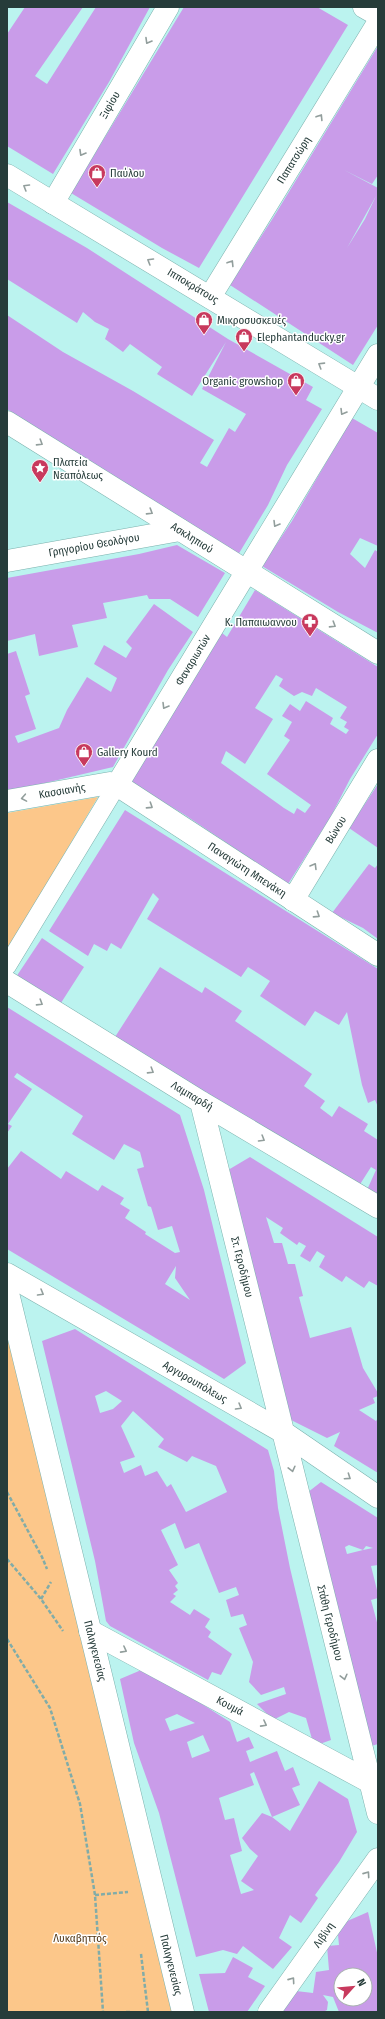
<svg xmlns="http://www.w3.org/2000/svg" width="385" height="2019" font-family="'Fira Sans Condensed',sans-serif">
<rect width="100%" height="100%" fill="#bbf3ef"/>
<path fill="#fcc78a" d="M98,797L7,951V813Z
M7,1333L173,2012H7Z"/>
<path fill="#c99ce9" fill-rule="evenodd" d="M25,7H83L35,76L47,84L96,7H150L109,82L53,174L7,146V34Z
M184,7H317L348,25L199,268L162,248L71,193Z
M378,46V175L372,184L344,170L378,188V325L353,365L230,285L273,218ZM376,196L365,219L347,248Z
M7,202L87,248L228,339L313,387L306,400L322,409L287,465L268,505L238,555L89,464L7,409V315L63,352L133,391L214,440L200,463L207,467L229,428L235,432L246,414L202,389L226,342L192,396L157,374L162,367L130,344L123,352L105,339L109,329L95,322L83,312L77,323L7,279Z
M352,418L378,433V546L360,538L350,554L365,568L375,550L378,552V633L338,612L262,566L292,521Z
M177,545L225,573L198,617L170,599H149L147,595L103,603L107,618L72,625L78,647L39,656L35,634L7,641V578L139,554Z
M255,590L378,667V734L350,779L330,818L288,884L185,815L130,782L222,633L227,637ZM276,675L283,679L279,686L294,696L302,692L312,696L316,688L347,707L340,718L347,722L344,727L349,730L346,734L330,724L333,718L306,701L300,711L290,704L282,716L292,722L284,736L290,740L267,774L311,805L305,813L297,808L294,814L284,808L221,763L226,751L245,764L273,719L255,708Z
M154,604L193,632L168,670L113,767L7,792V654L16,651L30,694L25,696L36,729L15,736L18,743L59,728L67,710L87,677L111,692L117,678L94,664L104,645L126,658L132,648L126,642Z
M378,784V848L349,828Z
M125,810L378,969V1107L375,1100L368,1103L362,1085L347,1012L339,1025L315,1011L305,1026L260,996L270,981L248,967L241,977L147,919L159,899L153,893L121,949L111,943L107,951L94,944L88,956L49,931Z
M369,864L375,868L378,864V939L363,928L332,913Z
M42,938L84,967L59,1006L16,977Z
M160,967L202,993L205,987L242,1011L235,1021L312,1074L304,1086L325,1101L320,1108L332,1117L339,1106L368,1124L364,1131L378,1140V1197L367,1190L376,1170L371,1167L357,1189L115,1037Z
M7,1007L180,1115L204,1190L246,1363L224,1379L7,1249V1169L21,1151L61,1179L66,1171L98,1191L102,1185L124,1198L120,1204L130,1210L125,1218L146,1232L145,1234L175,1253L180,1252L172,1226L158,1230L151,1207L148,1206L137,1169L144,1167L140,1152L124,1144L114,1160L72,1134L83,1116L17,1073L14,1077L32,1089L8,1124L12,1126L7,1133ZM176,1266L175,1278L190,1300L165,1284Z
M250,1157L378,1237V1286L369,1281L364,1288L346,1276L342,1282L319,1267L325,1256L317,1251L310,1262L300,1256L306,1246L299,1242L297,1245L280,1233L283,1228L266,1217L274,1243H282L288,1264H295L303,1296L299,1297L310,1338L351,1327L363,1368L378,1393V1396L373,1398L375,1403L359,1410L376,1421L378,1418V1473L334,1446L340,1432L327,1438L283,1416L223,1173Z
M75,1329L268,1450L274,1471L278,1508L290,1568L331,1740L314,1746L306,1718L289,1712L273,1720L257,1704L286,1694L284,1687L261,1695L249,1682L253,1662L239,1628L247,1625L243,1614L231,1617L226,1600L239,1595L236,1587L219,1593L199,1543L185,1549L175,1523L161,1530L178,1565L169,1570L178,1583L175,1586L178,1590L173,1594L176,1596L170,1602L190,1615L194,1609L210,1619L205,1627L211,1632L208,1637L232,1654L221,1675L212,1672L208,1680L110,1626L106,1621L95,1561L42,1341ZM106,1391L122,1401L113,1409L100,1413L95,1396ZM133,1411L164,1439L158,1447L187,1462L192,1456L216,1466L227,1492L186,1512L171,1484L167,1487L157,1471L145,1476L141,1465L124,1473L120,1462L135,1457L121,1426Z
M321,1482L378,1518V1565L371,1566L378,1594V1598L371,1600L378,1626V1744L365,1748L303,1496ZM349,1545L363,1550L347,1554L345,1547ZM366,1546L373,1548L363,1550Z
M146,1668L230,1722L237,1742L249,1737L254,1748L246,1751L250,1762L277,1751L285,1771L293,1767L300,1785L292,1788L300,1805L272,1817L254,1772L250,1774L254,1785L219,1798L225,1820L234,1818L242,1851L230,1855L241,1894L254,1890L241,1881L258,1856L250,1849L242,1838L262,1813L272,1817L290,1831L319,1781L348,1799L357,1832L339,1862L315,1895L318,1898L301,1923L290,1915L279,1938L292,1947L273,1969L243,1946L237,1954L223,1950L196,1957L159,1813L134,1743L120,1679ZM177,1714L195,1723L170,1731L165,1719ZM203,1735L210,1751L192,1758L187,1742Z
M368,1912L378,1957V2012H339L333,1997L323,1995L328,2002L327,2010L323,2012H282L296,1991L313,1993L316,1972L329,1970L327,1946L339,1945L338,1935L345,1922ZM341,1975H365V1999H341Z
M233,1957L253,1968L248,1977L265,1986L247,2012H209L199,1974L225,1973Z"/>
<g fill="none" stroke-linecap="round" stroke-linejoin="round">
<defs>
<path id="pedestrian" d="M7,966L117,785"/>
<path id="minor" d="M364,7L378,15
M53,203L168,7
M210,297L378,23
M7,561L180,530
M7,801L110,783L117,785
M293,900L378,760
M7,982L201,1102L378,1207
M201,1102L378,1813
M7,1274L283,1432L378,1497
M90,1631L370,1782
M269,2012L378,1859"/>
<path id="tertiary" d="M7,175L378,399
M378,355L117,785L378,955
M7,422L378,653
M7,1289L183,2012"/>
</defs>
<use href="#pedestrian" stroke="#7cb1ad" stroke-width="19"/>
<use href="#minor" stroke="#7cb1ad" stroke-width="23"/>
<use href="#tertiary" stroke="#7cb1ad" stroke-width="23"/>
<path stroke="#81aca8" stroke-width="2.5" stroke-dasharray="4 2" stroke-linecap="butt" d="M7,1492L42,1557L47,1569
M7,1559L41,1599L63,1631
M41,1599L51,1582
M7,1639L50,1708L80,1804L95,1895L103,2012
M95,1895L128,1892
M141,1954L148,2012
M126,2012H132"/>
<use href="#pedestrian" stroke="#fff" stroke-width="18"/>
<use href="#minor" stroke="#fff" stroke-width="22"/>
<use href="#tertiary" stroke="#fff" stroke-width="22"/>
</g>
<defs><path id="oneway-chevron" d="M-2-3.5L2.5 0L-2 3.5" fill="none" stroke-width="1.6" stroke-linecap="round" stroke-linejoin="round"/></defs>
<g stroke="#929e9c">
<use href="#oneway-chevron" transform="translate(148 41) rotate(120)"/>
<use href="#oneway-chevron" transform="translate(320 117) rotate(-58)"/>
<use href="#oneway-chevron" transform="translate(82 153) rotate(120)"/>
<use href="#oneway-chevron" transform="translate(26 187) rotate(-149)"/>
<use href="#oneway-chevron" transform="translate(150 261) rotate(-149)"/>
<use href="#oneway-chevron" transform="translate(231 263) rotate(-58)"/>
<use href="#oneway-chevron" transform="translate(321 365) rotate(-148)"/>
<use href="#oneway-chevron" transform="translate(343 412) rotate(121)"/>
<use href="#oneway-chevron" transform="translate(40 443) rotate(32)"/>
<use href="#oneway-chevron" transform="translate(150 512) rotate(32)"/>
<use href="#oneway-chevron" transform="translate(276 524) rotate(121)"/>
<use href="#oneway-chevron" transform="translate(333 625) rotate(32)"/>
<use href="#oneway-chevron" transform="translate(165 706) rotate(121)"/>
<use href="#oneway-chevron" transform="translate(24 798) rotate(170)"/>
<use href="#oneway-chevron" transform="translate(150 806) rotate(33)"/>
<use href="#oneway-chevron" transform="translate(314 866) rotate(-59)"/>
<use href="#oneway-chevron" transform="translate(317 915) rotate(33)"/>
<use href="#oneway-chevron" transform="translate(40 1003) rotate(32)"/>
<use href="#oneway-chevron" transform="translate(151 1071) rotate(32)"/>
<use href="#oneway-chevron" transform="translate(262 1139) rotate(31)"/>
<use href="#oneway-chevron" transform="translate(41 1293) rotate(30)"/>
<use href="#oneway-chevron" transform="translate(239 1407) rotate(30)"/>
<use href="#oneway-chevron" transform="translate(292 1469) rotate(76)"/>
<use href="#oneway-chevron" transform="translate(348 1477) rotate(34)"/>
<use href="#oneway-chevron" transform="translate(124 1650) rotate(28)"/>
<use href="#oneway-chevron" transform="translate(344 1677) rotate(76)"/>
<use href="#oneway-chevron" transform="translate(264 1724) rotate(28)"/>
<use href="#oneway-chevron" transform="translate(367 1874) rotate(-55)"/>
<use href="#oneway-chevron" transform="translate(292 1980) rotate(-55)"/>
</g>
<defs>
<symbol id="shop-pin" viewBox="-11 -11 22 30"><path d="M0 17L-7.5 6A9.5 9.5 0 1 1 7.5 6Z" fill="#c8395d" stroke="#fff"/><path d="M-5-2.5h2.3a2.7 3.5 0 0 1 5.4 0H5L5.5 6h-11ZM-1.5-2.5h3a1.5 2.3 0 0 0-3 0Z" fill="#fff"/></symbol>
<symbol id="sight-pin" viewBox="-11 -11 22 30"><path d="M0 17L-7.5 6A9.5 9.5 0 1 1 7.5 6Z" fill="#c8395d" stroke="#fff"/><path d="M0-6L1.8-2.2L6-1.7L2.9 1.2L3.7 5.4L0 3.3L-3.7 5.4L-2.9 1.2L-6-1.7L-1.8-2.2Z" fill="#fff"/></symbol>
<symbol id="pharmacy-pin" viewBox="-11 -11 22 30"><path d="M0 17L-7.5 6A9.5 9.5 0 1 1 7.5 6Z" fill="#c8395d" stroke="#fff"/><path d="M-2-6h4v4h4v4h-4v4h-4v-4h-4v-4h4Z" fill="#fff"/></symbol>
</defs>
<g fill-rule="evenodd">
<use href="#shop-pin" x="87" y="163" width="20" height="27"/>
<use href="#shop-pin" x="194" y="310" width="20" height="27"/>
<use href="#shop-pin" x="234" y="327" width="20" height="27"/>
<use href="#shop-pin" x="286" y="371" width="20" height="27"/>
<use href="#sight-pin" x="30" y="458" width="20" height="27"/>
<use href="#pharmacy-pin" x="300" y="612" width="20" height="27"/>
<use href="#shop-pin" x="74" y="742" width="20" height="27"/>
</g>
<g text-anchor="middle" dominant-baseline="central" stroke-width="3" stroke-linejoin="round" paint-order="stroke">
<g font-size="11" fill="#263c3a" stroke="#fff">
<text transform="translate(110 105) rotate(-60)">Ξιφίου</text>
<text transform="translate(294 160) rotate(-58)">Παπατσώρη</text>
<text transform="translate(193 286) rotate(31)">Ιπποκράτους</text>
<text transform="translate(192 538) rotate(32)">Ασκληπιού</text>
<text transform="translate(94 545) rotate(-10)">Γρηγορίου Θεολόγου</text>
<text transform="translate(193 660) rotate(-59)">Φαναριωτών</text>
<text transform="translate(62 791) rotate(-10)">Κασσιανής</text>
<text transform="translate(336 830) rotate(-59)">Βώνου</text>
<text transform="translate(247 870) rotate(33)">Παναγιώτη Μπενάκη</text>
<text transform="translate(192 1096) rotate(31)">Λαμπαρδή</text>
<text transform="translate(242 1267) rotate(76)">Στ. Γεροδήμου</text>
<text transform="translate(195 1382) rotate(30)">Αργυρουπόλεως</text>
<text transform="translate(330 1623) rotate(76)">Στάθη Γεροδήμου</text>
<text transform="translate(95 1651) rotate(76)">Παλιγγενεσίας</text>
<text transform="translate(230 1706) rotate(28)">Κουμά</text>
<text transform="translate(324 1935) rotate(-55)">Λιβίνη</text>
<text transform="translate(171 1965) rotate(76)">Παλιγγενεσίας</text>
</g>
<g font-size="11" fill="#263c3a" stroke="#fff" text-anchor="start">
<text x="110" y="173">Παύλου</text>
<text x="217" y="320">Μικροσυσκευές</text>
<text x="257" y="337">Elephantanducky.gr</text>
<text x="283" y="381" text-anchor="end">Organic growshop</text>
<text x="53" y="462">Πλατεία<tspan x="53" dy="13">Νεαπόλεως</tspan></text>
<text x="297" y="622" text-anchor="end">Κ. Παπαιωαννου</text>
<text x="97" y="752">Gallery Kourd</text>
</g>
<g font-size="11" fill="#523818" stroke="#fff">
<text x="80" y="1938">Λυκαβηττός</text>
</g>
</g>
<rect width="385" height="2019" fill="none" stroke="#263c3a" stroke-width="16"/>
<g transform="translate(353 1987) rotate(63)"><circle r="19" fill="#ffffff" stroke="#a8b1b0"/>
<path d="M0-3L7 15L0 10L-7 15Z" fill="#c8395d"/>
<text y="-6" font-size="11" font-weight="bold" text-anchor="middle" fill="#263c3a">N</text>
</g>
</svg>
